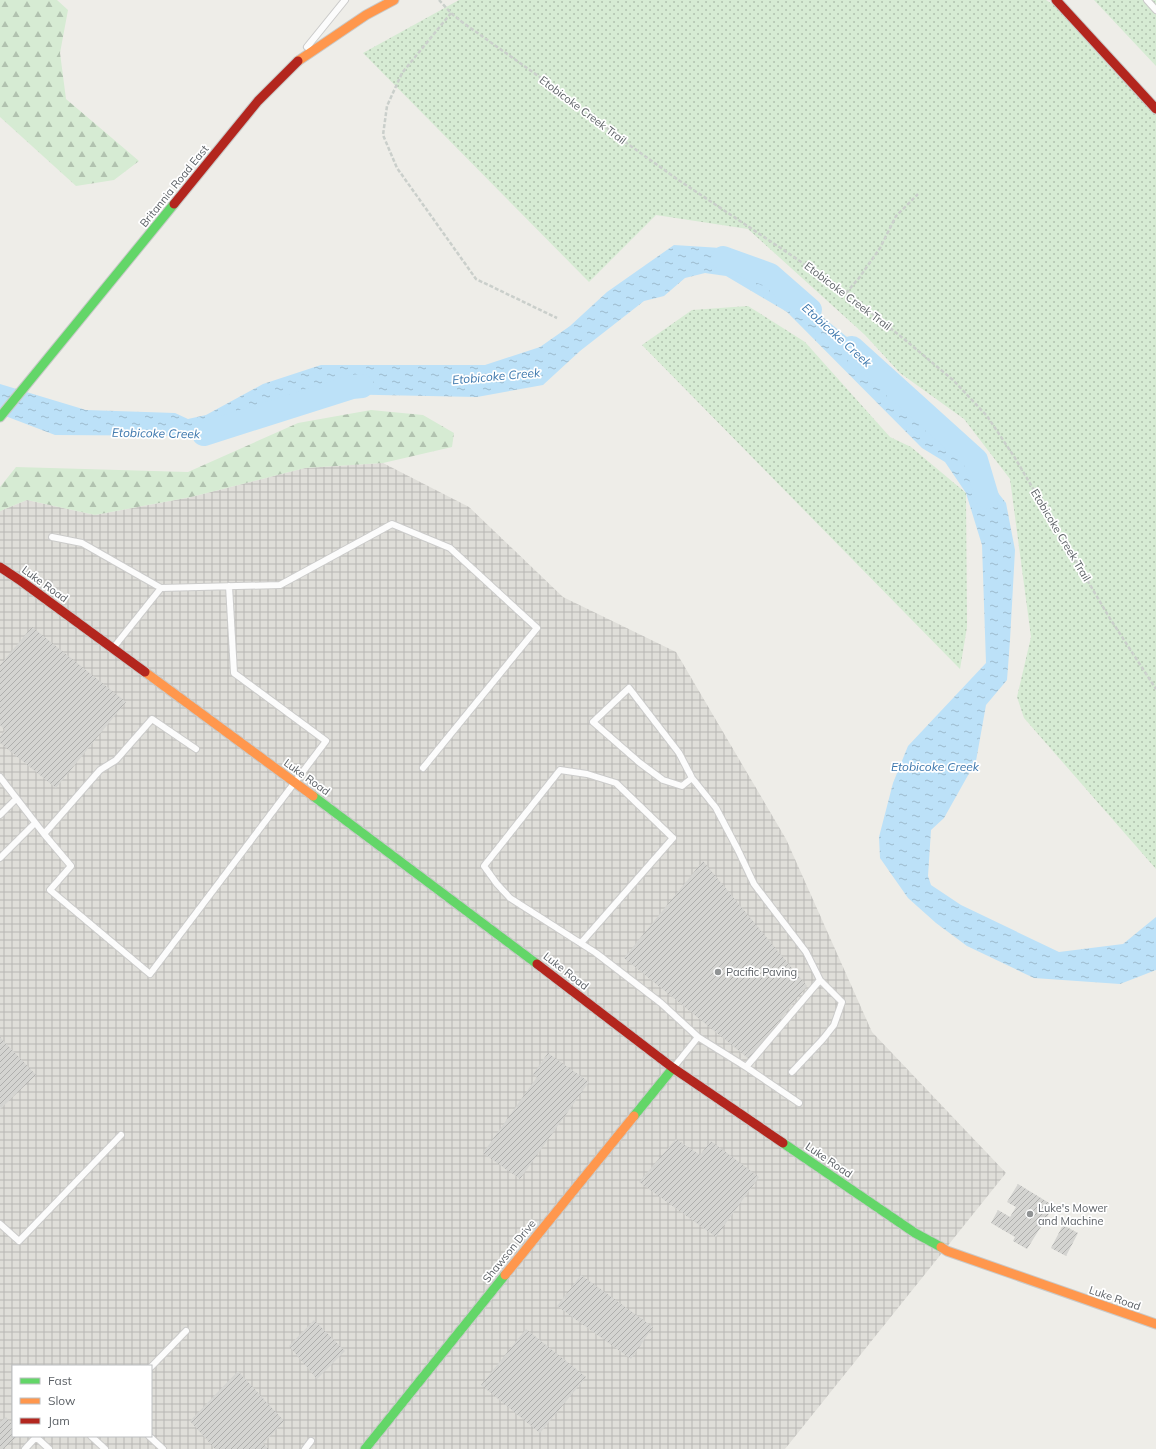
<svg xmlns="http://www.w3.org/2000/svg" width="1156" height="1449" font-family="Mulish,sans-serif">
<defs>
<pattern id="industrial-grid" width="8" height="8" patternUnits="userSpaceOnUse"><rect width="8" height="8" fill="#dfded9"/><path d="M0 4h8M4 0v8" fill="none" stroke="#b8b7b4"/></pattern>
<pattern id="grass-dots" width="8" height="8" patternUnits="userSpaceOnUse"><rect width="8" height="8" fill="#d6ebd3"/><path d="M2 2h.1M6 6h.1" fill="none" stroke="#b1c2af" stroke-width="1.8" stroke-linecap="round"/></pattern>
<pattern id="forest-firs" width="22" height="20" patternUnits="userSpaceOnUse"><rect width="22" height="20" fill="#d6ebd3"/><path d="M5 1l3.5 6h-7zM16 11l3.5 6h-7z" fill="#b1c2af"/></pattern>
<pattern id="water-ripples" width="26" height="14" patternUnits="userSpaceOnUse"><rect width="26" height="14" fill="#bce1f8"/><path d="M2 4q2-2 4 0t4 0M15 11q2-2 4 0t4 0" fill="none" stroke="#9cbacd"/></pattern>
<pattern id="building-hatch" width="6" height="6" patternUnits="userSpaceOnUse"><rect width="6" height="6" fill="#d4d4d1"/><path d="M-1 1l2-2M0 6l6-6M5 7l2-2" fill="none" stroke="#afafad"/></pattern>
</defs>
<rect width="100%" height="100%" fill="#eeede8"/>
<path fill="url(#industrial-grid)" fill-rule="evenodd" d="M383,463L469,507L563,597L676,652L786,839L872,1032L1006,1173L785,1449H0V511L27,500L95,515L191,497L305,468ZM13,1366H151V1436H13Z"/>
<path fill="url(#grass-dots)" d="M459,0H1046L1073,18L1156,109V869L1024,718L1017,697L1031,637L1010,479L964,419L900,373L865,335L748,229L656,215L589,282L363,53Z
M1094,0H1156V66Z
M748,306L805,342L890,437L911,447L966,493L967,627L960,669L642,345L692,310Z"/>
<path fill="url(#forest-firs)" d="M0,0H57L68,10L60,53L66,99L139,161L114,180L76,186L0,117Z
M371,410L423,415L454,433L452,447L383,463L305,468L191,497L95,515L27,500L0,511V487L16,467L188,472L298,423Z"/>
<path fill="url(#water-ripples)" d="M674,245L721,248L792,292L847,337L906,405L963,448L1006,503L1015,550L1010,640L1007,680L986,705L976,761L944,818L931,830L928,876L931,885L961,905L1059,952L1123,944L1156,917V970L1120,984L1034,978L967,946L936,923L908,898L880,858L879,837L893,783L908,746L986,663L982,545L966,493L945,462L922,448L787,312L726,276L705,273L685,278L664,296L644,301L580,351L543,385L477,397L330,394L311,404L251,414L224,432L202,436L55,435L0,414V384L86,410L175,413L188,419L206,415L263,384L321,365H485L540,347L570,326L607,292Z"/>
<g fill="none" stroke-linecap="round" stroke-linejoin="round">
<path stroke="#bce1f8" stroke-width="24" d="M723,258L770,275L810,310
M852,348L976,460L987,497
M204,434L352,387L362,386"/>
</g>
<path fill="url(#building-hatch)" d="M32,627L126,702L56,788L0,743V736L5,730L0,725V665Z
M703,861L807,986L749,1059L624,958Z
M0,1037L36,1075L0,1109Z
M548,1053L589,1082L520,1179L483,1153L537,1077L533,1074Z
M676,1139L700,1155L711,1141L759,1177L716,1237L639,1182Z
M1018,1184L1054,1206L1027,1249L1013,1241L1015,1237L991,1223L998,1210L1010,1217L1016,1207L1007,1202Z
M1063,1225L1078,1233L1066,1256L1051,1248Z
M581,1275L653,1327L631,1359L557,1306Z
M314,1320L345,1351L317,1379L289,1346Z
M526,1329L586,1377L540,1433L481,1385Z
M238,1371L284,1421L263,1444L269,1449H215L190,1421Z
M6,1417L13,1425V1436H18L3,1449H0V1422Z"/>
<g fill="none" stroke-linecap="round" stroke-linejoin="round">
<defs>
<path id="lane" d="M1147,0L1156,10
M307,47L345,0
M52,537L82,543L161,588L114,647
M161,588L280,585L392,524L450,548L537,628L423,768
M0,777L44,834L71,866L50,890L150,974L326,741L234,673L229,586
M0,815L16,799
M44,834L100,770L116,760L152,719L196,749
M0,858L35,823
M581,943L673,838L616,783L587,774L560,770L484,866L497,884L510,898L596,953L661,1003L698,1037
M674,1067L698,1037L746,1067L820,980L806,952L754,884L738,850L716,808L692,778L679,753L629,688L593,722L640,763L663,780L682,786L692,778
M746,1067L799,1103
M792,1072L823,1039L834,1025L842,1002L820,980
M0,1224L19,1241L121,1135
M151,1367L186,1331
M91,1436L105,1449
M149,1436L163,1449
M25,1449L36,1437L49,1449
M305,1449L311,1441"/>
<path id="fast" d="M0,417L174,204
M313,796L537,964
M634,1116L673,1068
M783,1143L915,1233L941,1247
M365,1449L505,1275"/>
<path id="slow" d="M298,61L366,15L394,0
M145,672L313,796
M941,1247L947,1251L1156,1324
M505,1275L634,1116"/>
<path id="jam" d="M1056,0L1156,109
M174,204L258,101L298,61
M0,567L21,581L145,672
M537,964L673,1068L783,1143"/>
</defs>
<use href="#lane" stroke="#cbcbca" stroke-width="8"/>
<use href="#fast" stroke="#c9cac9" stroke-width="11"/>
<use href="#slow" stroke="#c9cac9" stroke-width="11"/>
<use href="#jam" stroke="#c9cac9" stroke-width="11"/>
<path stroke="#cacfcb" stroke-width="2.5" stroke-dasharray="4 2" stroke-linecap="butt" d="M439,0L451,13L462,22L544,80L628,144L677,179L791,255L846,293L904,339L953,380L987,416L1015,458L1109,617L1156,689
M451,13L402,73L387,106L383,135L397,168L476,279L557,318
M846,293L859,278L880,248L896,216L918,194"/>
<use href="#lane" stroke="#fcfcfc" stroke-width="6"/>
<use href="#fast" stroke="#63d668" stroke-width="9"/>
<use href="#slow" stroke="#ff974d" stroke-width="9"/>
<use href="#jam" stroke="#b3261e" stroke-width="9"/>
</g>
<g fill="#909394" stroke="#fff" stroke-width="1.5">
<circle cx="718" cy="972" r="4"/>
<circle cx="1030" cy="1214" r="4"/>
</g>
<g text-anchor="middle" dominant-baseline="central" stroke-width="3.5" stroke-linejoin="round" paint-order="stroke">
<g font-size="11" fill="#5d6267" stroke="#fff">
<text transform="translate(583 110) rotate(37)">Etobicoke Creek Trail</text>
<text transform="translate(174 186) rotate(-51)">Britannia Road East</text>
<text transform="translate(848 296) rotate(37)">Etobicoke Creek Trail</text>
<text transform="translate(1061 535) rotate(59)">Etobicoke Creek Trail</text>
<text transform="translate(45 584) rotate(36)">Luke Road</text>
<text transform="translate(307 777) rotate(36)">Luke Road</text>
<text transform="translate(566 971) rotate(38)">Luke Road</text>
<text transform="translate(829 1160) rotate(34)">Luke Road</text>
<text transform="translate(509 1251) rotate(-51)">Shawson Drive</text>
<text transform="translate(1115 1298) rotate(19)">Luke Road</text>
</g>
<g font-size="11" fill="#5d6267" stroke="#fff" text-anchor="start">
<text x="726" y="972">Pacific Paving</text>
<text x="1038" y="1208">Luke's Mower<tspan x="1038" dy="13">and Machine</tspan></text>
</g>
<g font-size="12" font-style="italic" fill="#3c77ad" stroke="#fff">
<text transform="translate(837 335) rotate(42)">Etobicoke Creek</text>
<text transform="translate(496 376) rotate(-5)">Etobicoke Creek</text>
<text transform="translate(156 433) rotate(1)">Etobicoke Creek</text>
<text x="935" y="766">Etobicoke Creek</text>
</g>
</g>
<rect x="12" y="1365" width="140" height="72" fill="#ffffff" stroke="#bec0c2"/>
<rect x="20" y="1378" width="20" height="6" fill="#63d668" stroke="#bec0c2"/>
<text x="48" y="1385" font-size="12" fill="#5d6267">Fast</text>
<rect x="20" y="1398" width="20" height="6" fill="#ff974d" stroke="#bec0c2"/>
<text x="48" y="1405" font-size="12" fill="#5d6267">Slow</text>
<rect x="20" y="1418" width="20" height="6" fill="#b3261e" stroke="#bec0c2"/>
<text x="48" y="1425" font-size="12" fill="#5d6267">Jam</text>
</svg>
